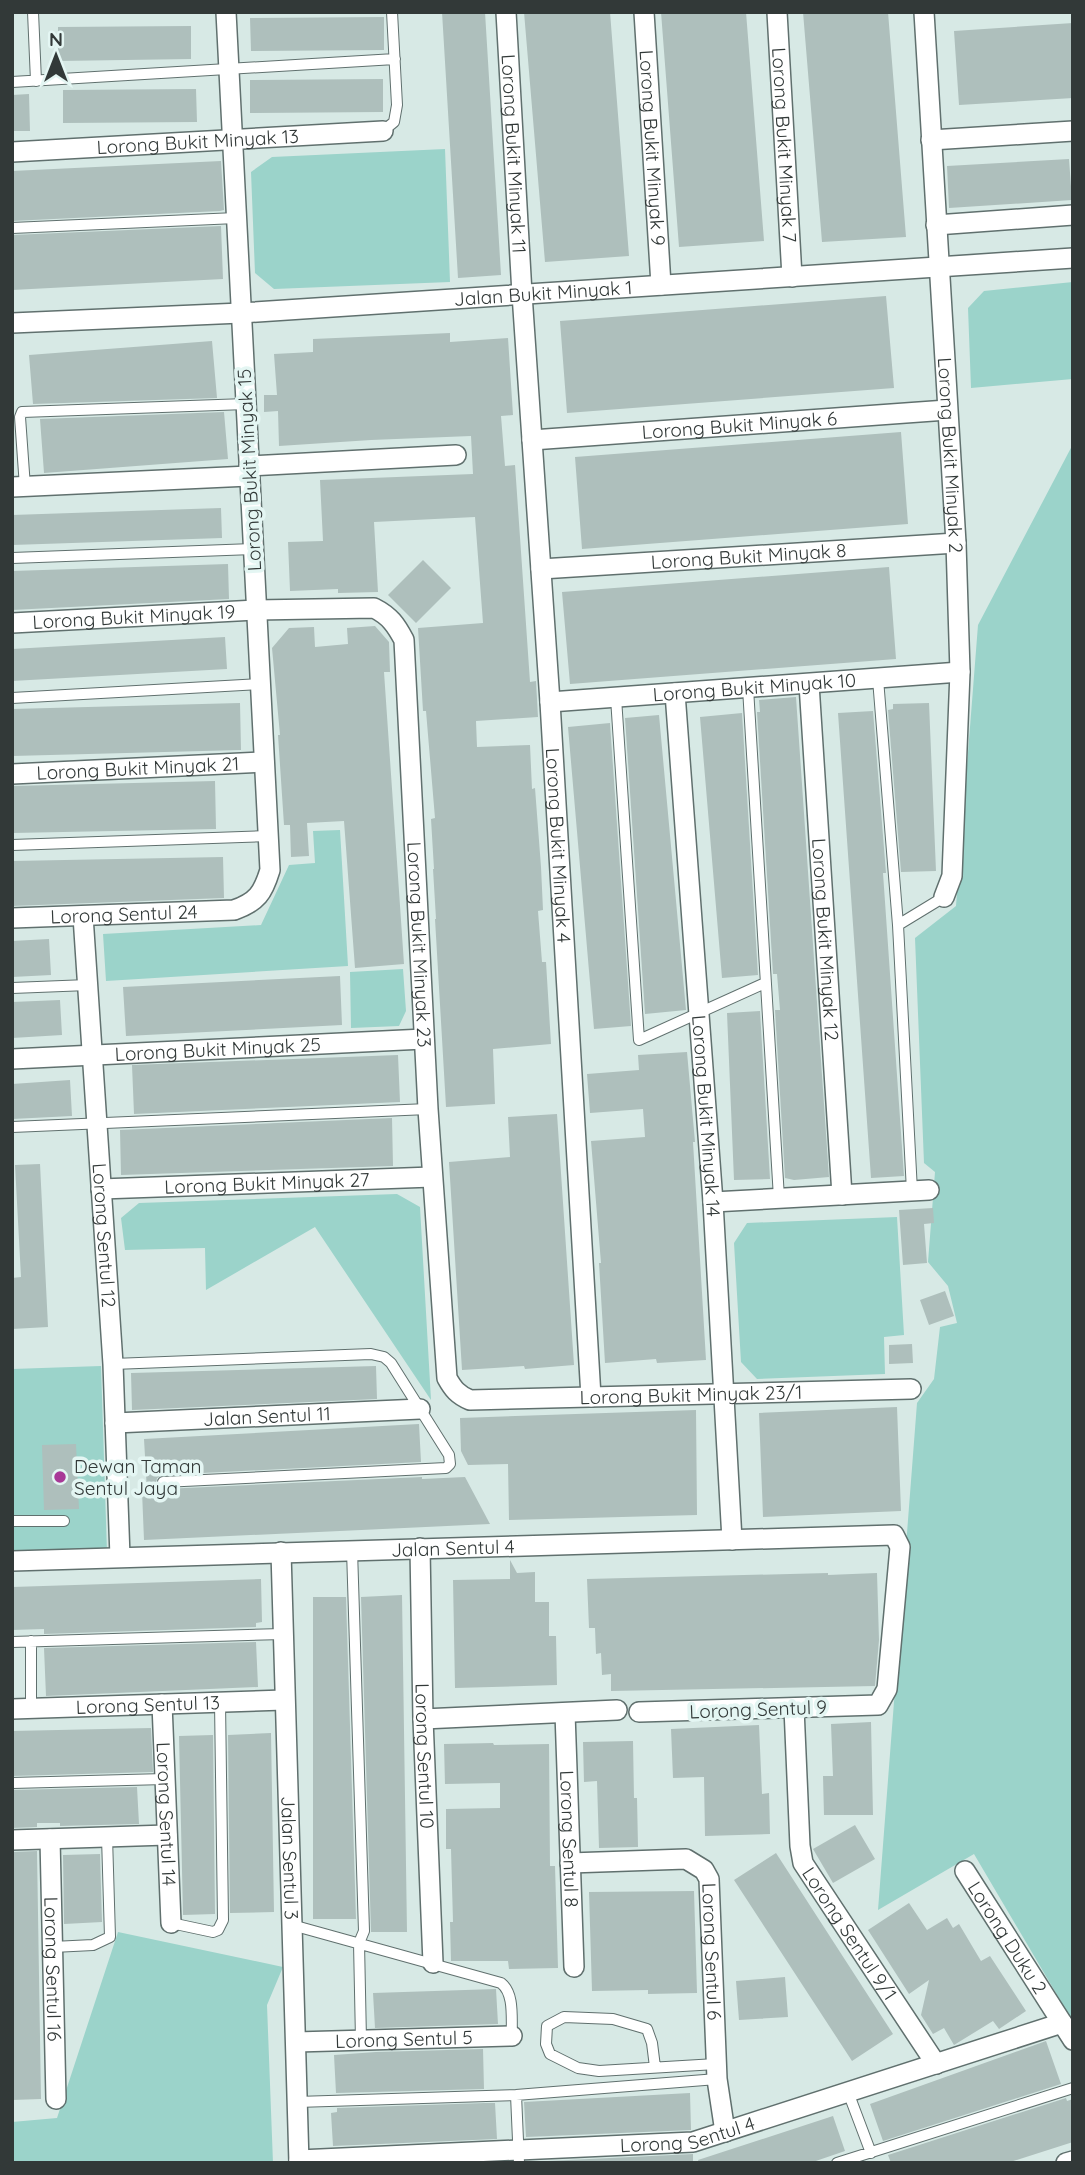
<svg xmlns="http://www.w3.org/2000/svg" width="1085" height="2175" font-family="Quicksand,sans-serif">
<rect width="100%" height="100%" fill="#d7e9e5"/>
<path fill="#9bd3ca" d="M445,149L450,282L274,289L255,273L251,172L272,157Z
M1073,282V379L971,388L968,308L984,291Z
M1073,444V2022L974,1854L878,1910L917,1403L934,1379L940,1327L957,1323L948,1286L928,1262L935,1172L924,1163L915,938L956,906L978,625Z
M340,830L348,966L106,981L103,934L261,925L289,865L315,863L313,831Z
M403,969L406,1011L399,1026L351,1028L350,972Z
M397,1194L420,1207L431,1400L315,1227L206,1290L205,1248L125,1250L121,1218L139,1203Z
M897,1217L904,1335L884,1337L885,1374L757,1379L741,1362L734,1243L747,1223Z
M101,1366L107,1552L12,1554V1369Z
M118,1932L283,1967L267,2005L273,2163H12V2122L57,2118Z"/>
<path fill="#aebfbc" d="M442,12H485L501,275L458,278Z
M524,12H610L629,256L545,262Z
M661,12H746L764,241L679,247Z
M803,12H888L906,237L822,242Z
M384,17V50L251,51L250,18Z
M1073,23V98L959,105L954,31Z
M191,26V59L58,61V27Z
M383,79V112L250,113V80Z
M196,89L197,122L63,123V90Z
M29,94L30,131H12V95Z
M1069,159L1072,200L949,208L947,166Z
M221,161L224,210L220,211L12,221V171Z
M221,226L223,279L12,290V235Z
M886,296L894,388L567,413L560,321Z
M450,333V342L508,338L513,415L501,416L505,466L515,465L530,682L536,681L538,717L476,721L477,747L530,745L532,789L535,788L541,867L543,910L538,911L542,962H546L551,1044L493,1049L495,1104L446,1107L435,919H436L433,869H434L431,819L435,818L426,711H423L418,628L483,623L475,517L374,522L378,592L338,593V589L290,591L288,542L323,541L320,480L473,474L471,436L371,440L279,446L278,411L264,412V395H277L274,354L313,352V339Z
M212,341L217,398L33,404L29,355Z
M224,412L228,459L44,473L40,419Z
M901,432L908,524L582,549L575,457Z
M221,508L222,538L12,545V515Z
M423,560L451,588L416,623L388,595Z
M228,564L229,599L12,610V571Z
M889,567L896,659L570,684L562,592Z
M375,626L389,642L390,672H384L404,964L355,968L344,821L307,823L309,856L291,857L290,825H284L278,735H280L272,648L289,628L314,627L315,647L348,644L347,628Z
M225,637L227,669L12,681V649Z
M796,697L829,1177L794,1180L785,1178L775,1010H780L777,974H773L757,712H760L759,700Z
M240,703L241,750L12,756V709Z
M929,703L936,871L901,872L888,710L893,709V704Z
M873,711L886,873H883L904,1176L871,1178L838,713Z
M742,713L758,975L722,978L700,717Z
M659,715L686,1010L645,1014L625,718Z
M610,723L631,1026L594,1029L568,727Z
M215,781L216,829L12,833V786Z
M223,857L224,898L12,906V861Z
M49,939L51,975L12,977V941Z
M340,976L342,1025L126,1036L123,987Z
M60,1000L62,1035L12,1038V1002Z
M760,1011L770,1179L734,1180L727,1013Z
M687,1052L695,1142H693L706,1360L657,1363L656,1359L605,1363L599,1263H601L591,1141L645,1137L643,1109L590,1113L587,1074L639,1070L638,1055Z
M398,1055L400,1102L134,1114L132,1065Z
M70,1080L72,1116L12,1119V1084Z
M557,1114L574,1365L525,1369L524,1366L462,1370L449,1162L510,1157L508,1117Z
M392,1118L393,1166L121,1175L120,1130Z
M40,1164L48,1327L12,1329V1278L21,1277L15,1165Z
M933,1208L934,1223L924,1224L927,1263L903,1265L899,1210Z
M945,1291L954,1316L929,1325L920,1300Z
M912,1344L913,1363L889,1364V1345Z
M376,1366L377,1399L132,1410L131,1373Z
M897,1407L901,1511L763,1517L759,1413Z
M696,1410L697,1515L509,1520L508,1464L468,1465L461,1451L460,1418Z
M419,1424L421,1462L163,1475L157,1478L156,1483L159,1488L163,1489L422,1477V1479L465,1477L490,1524L144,1540L142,1491H147L144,1439Z
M76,1444L79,1509L44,1510L42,1445Z
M510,1560L517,1573L535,1572V1602H549V1636H556L557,1685L455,1688L453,1580L510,1579Z
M828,1573V1575L877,1573L879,1640L875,1686L611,1691V1674L602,1675L601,1653L596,1654L595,1628H589L587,1579Z
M261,1579L262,1622L256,1623V1627L44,1634V1629L12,1630V1587Z
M402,1595L407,1932H371L361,1597Z
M313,1597H346L356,1919H313Z
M256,1642L258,1687L46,1696L44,1648Z
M871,1722L873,1815H824L823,1776H833L831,1724Z
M759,1725L762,1794L769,1793L770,1834L705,1836L704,1777L673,1778L671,1729Z
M151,1728L153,1772L12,1776V1731Z
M271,1733L274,1912L230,1913L228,1735Z
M213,1735L215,1914L183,1915L179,1736Z
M633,1741L634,1798H637L638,1847L599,1848L597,1781L584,1782L583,1742Z
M493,1743L494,1745L549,1744L550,1866H555L558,1968L509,1969L508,1961H451L450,1922H453L451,1849H446V1809L500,1808V1783L445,1784L444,1744Z
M137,1787L139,1824L60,1826V1823H37V1827L12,1828V1790Z
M855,1825L875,1859L833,1883L813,1849Z
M37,1851L41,2099L12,2100V1852Z
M776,1853L893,2034L852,2061L734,1880Z
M100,1854L102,1922L64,1924L63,1855Z
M694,1891L697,1993L648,1994V1990L592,1991L589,1892Z
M909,1903L927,1930L947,1918L953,1928L959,1924L981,1961L990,1956L1026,2011L999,2029L993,2021L954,2045L944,2028L933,2034L921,2015L929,1980L909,1994L868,1930Z
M785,1977L788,2017L739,2020L736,1981Z
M496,1989L498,2024L375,2028L373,1993Z
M1046,2041L1061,2084L883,2141L870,2104Z
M483,2049L484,2089L336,2093L334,2055L376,2052Z
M690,2093L691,2130L526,2137L524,2102Z
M1066,2098L1067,2101L1073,2099V2142L1007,2163H891L888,2155Z
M485,2103H495L497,2139L333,2146L331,2113L337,2112V2108Z
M833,2116L845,2151L810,2163H699L698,2160Z
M693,2154V2163H527V2162Z"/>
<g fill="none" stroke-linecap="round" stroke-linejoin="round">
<defs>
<path id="lane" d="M33,12L36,81
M12,82L395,59
M383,131L394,122L397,105L392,12
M12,228L236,218
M25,487L20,417L22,412L246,404
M12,558L253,549
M878,679L898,925L912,1191
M748,688L779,1198
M12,698L260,684
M616,698L639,1040L765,983
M12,845L268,836
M898,925L944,897
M12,988L88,985
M12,1127L428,1109
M113,1364L371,1354L384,1357L391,1363L449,1455L450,1464L446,1468L163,1482
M12,1521H64
M352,1550L364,1931L359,1943L361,2040
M31,1641V1709
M12,1642L283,1634
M12,1783L165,1779
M171,1923L213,1932L218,1930L223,1920L220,1702
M292,1925L501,1983C515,1994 511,2019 512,2036
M53,1947L93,1945L110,1937L107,1837
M655,2067L652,2043L647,2029L613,2019L564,2017L547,2026L546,2044L550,2054L578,2068L599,2071L716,2064
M848,2092L871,2153
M516,2095L519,2163
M297,2102L516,2095L717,2079
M837,2163L1073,2088"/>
<g id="street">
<path id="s1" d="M506,12L522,294L550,702L591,1397"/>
<path id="s2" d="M644,12L661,285"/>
<path id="s3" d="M777,12L792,277"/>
<path id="s4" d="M924,12L956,543L960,672L952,876L944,897"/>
<path d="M931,140L1073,131"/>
<path id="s5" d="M12,152L383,131"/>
<path d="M936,225L1073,215"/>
<path id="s6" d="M12,323L241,313L1073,258"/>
<path id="s7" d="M532,440L947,410"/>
<path d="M249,466L456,455"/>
<path d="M12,487L249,476"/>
<path id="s8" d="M541,569L956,543"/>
<path id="s9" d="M12,623L256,610L374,608C390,616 396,625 404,640L428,1109L447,1378C453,1389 458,1395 470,1400L911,1389"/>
<path id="s10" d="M809,684L842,1195"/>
<path id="s11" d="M675,693L713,1202L732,1540"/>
<path id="s12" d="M550,702L960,672"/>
<path id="s13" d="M12,774L264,762"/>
<path id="s14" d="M83,916L113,1364L120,1557"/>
<path id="s15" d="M12,918L234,910C257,902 263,893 270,870L226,12"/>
<path id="s16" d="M12,1059L424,1039"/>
<path id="s17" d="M101,1189L432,1177"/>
<path d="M713,1202L929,1190"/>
<path id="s18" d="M115,1423L420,1409"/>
<path id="s19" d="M420,1548L423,1719L433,1963"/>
<path id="s20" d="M281,1552L299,2163"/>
<path id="s21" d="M12,1561L894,1535L900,1547L887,1689L878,1705L639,1712"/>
<path id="s22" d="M162,1704L171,1923"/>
<path id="s23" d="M794,1708L800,1846L803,1863L936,2064"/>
<path id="s24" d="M12,1709L284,1700"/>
<path id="s25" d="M565,1713L574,1967"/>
<path d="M423,1719L617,1710"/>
<path id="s26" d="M50,1839L56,2099"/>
<path d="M12,1840L167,1835"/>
<path id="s27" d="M570,1863L686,1859L704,1870L709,1879L717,2079L725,2132"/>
<path id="s28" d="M965,1871L1073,2040"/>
<path id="s29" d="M296,2042L512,2036"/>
<path id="s30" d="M299,2160L693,2142L1062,2023"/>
<path d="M1066,2163L1073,2161"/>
</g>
</defs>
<use href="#lane" stroke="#60706e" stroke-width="12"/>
<use href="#street" stroke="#60706e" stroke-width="22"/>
<use href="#lane" stroke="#fff" stroke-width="10"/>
<use href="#street" stroke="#fff" stroke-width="19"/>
</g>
<circle fill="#a83997" stroke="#e4f6f3" stroke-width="2.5" cx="60" cy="1477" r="7"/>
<g text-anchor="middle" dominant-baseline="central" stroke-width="7" stroke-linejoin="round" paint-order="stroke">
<g font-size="19" fill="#323938" stroke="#e4f6f3">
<text stroke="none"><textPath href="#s5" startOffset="186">Lorong Bukit Minyak 13</textPath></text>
<text stroke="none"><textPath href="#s3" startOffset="133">Lorong Bukit Minyak 7</textPath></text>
<text stroke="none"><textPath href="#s2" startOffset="136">Lorong Bukit Minyak 9</textPath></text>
<text stroke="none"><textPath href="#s1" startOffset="142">Lorong Bukit Minyak 11</textPath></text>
<text stroke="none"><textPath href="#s6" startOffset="532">Jalan Bukit Minyak 1</textPath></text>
<text stroke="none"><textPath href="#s7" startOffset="208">Lorong Bukit Minyak 6</textPath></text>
<text stroke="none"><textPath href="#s4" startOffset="444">Lorong Bukit Minyak 2</textPath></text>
<text transform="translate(249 470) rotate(-93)">Lorong Bukit Minyak 15</text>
<text stroke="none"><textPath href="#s8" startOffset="208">Lorong Bukit Minyak 8</textPath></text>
<text stroke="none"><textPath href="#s9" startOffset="122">Lorong Bukit Minyak 19</textPath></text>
<text stroke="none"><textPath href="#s12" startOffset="205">Lorong Bukit Minyak 10</textPath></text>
<text stroke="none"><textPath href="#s13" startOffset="126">Lorong Bukit Minyak 21</textPath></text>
<text stroke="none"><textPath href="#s1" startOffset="835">Lorong Bukit Minyak 4</textPath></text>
<text stroke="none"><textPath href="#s15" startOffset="112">Lorong Sentul 24</textPath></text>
<text stroke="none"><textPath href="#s10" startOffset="256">Lorong Bukit Minyak 12</textPath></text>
<text stroke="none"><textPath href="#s9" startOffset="712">Lorong Bukit Minyak 23</textPath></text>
<text stroke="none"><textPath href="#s16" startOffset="206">Lorong Bukit Minyak 25</textPath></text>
<text stroke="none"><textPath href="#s11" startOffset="424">Lorong Bukit Minyak 14</textPath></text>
<text stroke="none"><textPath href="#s17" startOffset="166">Lorong Bukit Minyak 27</textPath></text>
<text stroke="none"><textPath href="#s14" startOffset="320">Lorong Sentul 12</textPath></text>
<text stroke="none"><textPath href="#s9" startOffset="1400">Lorong Bukit Minyak 23/1</textPath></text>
<text stroke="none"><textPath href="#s18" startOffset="152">Jalan Sentul 11</textPath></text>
<text stroke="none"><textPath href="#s21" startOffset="441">Jalan Sentul 4</textPath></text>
<text stroke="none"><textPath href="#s24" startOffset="136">Lorong Sentul 13</textPath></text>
<text transform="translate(758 1709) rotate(-2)">Lorong Sentul 9</text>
<text stroke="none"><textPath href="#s19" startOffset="208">Lorong Sentul 10</textPath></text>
<text stroke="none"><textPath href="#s22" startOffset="110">Lorong Sentul 14</textPath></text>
<text stroke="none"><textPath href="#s25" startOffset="126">Lorong Sentul 8</textPath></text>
<text stroke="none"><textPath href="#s20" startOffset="306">Jalan Sentul 3</textPath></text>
<text stroke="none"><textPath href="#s23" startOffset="240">Lorong Sentul 9/1</textPath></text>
<text stroke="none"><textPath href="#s28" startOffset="79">Lorong Duku 2</textPath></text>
<text stroke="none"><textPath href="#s27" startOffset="220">Lorong Sentul 6</textPath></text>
<text stroke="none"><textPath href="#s26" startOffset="130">Lorong Sentul 16</textPath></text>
<text stroke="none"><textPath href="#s29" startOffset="108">Lorong Sentul 5</textPath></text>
<text stroke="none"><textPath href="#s30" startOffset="390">Lorong Sentul 4</textPath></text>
</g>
<g font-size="19" fill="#323938" stroke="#e4f6f3" text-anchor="start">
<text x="74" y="1466">Dewan Taman<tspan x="74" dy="22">Sentul Jaya</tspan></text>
</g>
</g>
<rect width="1085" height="2175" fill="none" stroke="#323938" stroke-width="28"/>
<g transform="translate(56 56)" stroke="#e4f6f3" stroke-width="5" paint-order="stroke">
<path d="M0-5L12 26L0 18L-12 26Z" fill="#323938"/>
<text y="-10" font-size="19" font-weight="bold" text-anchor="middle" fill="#323938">N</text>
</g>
</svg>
